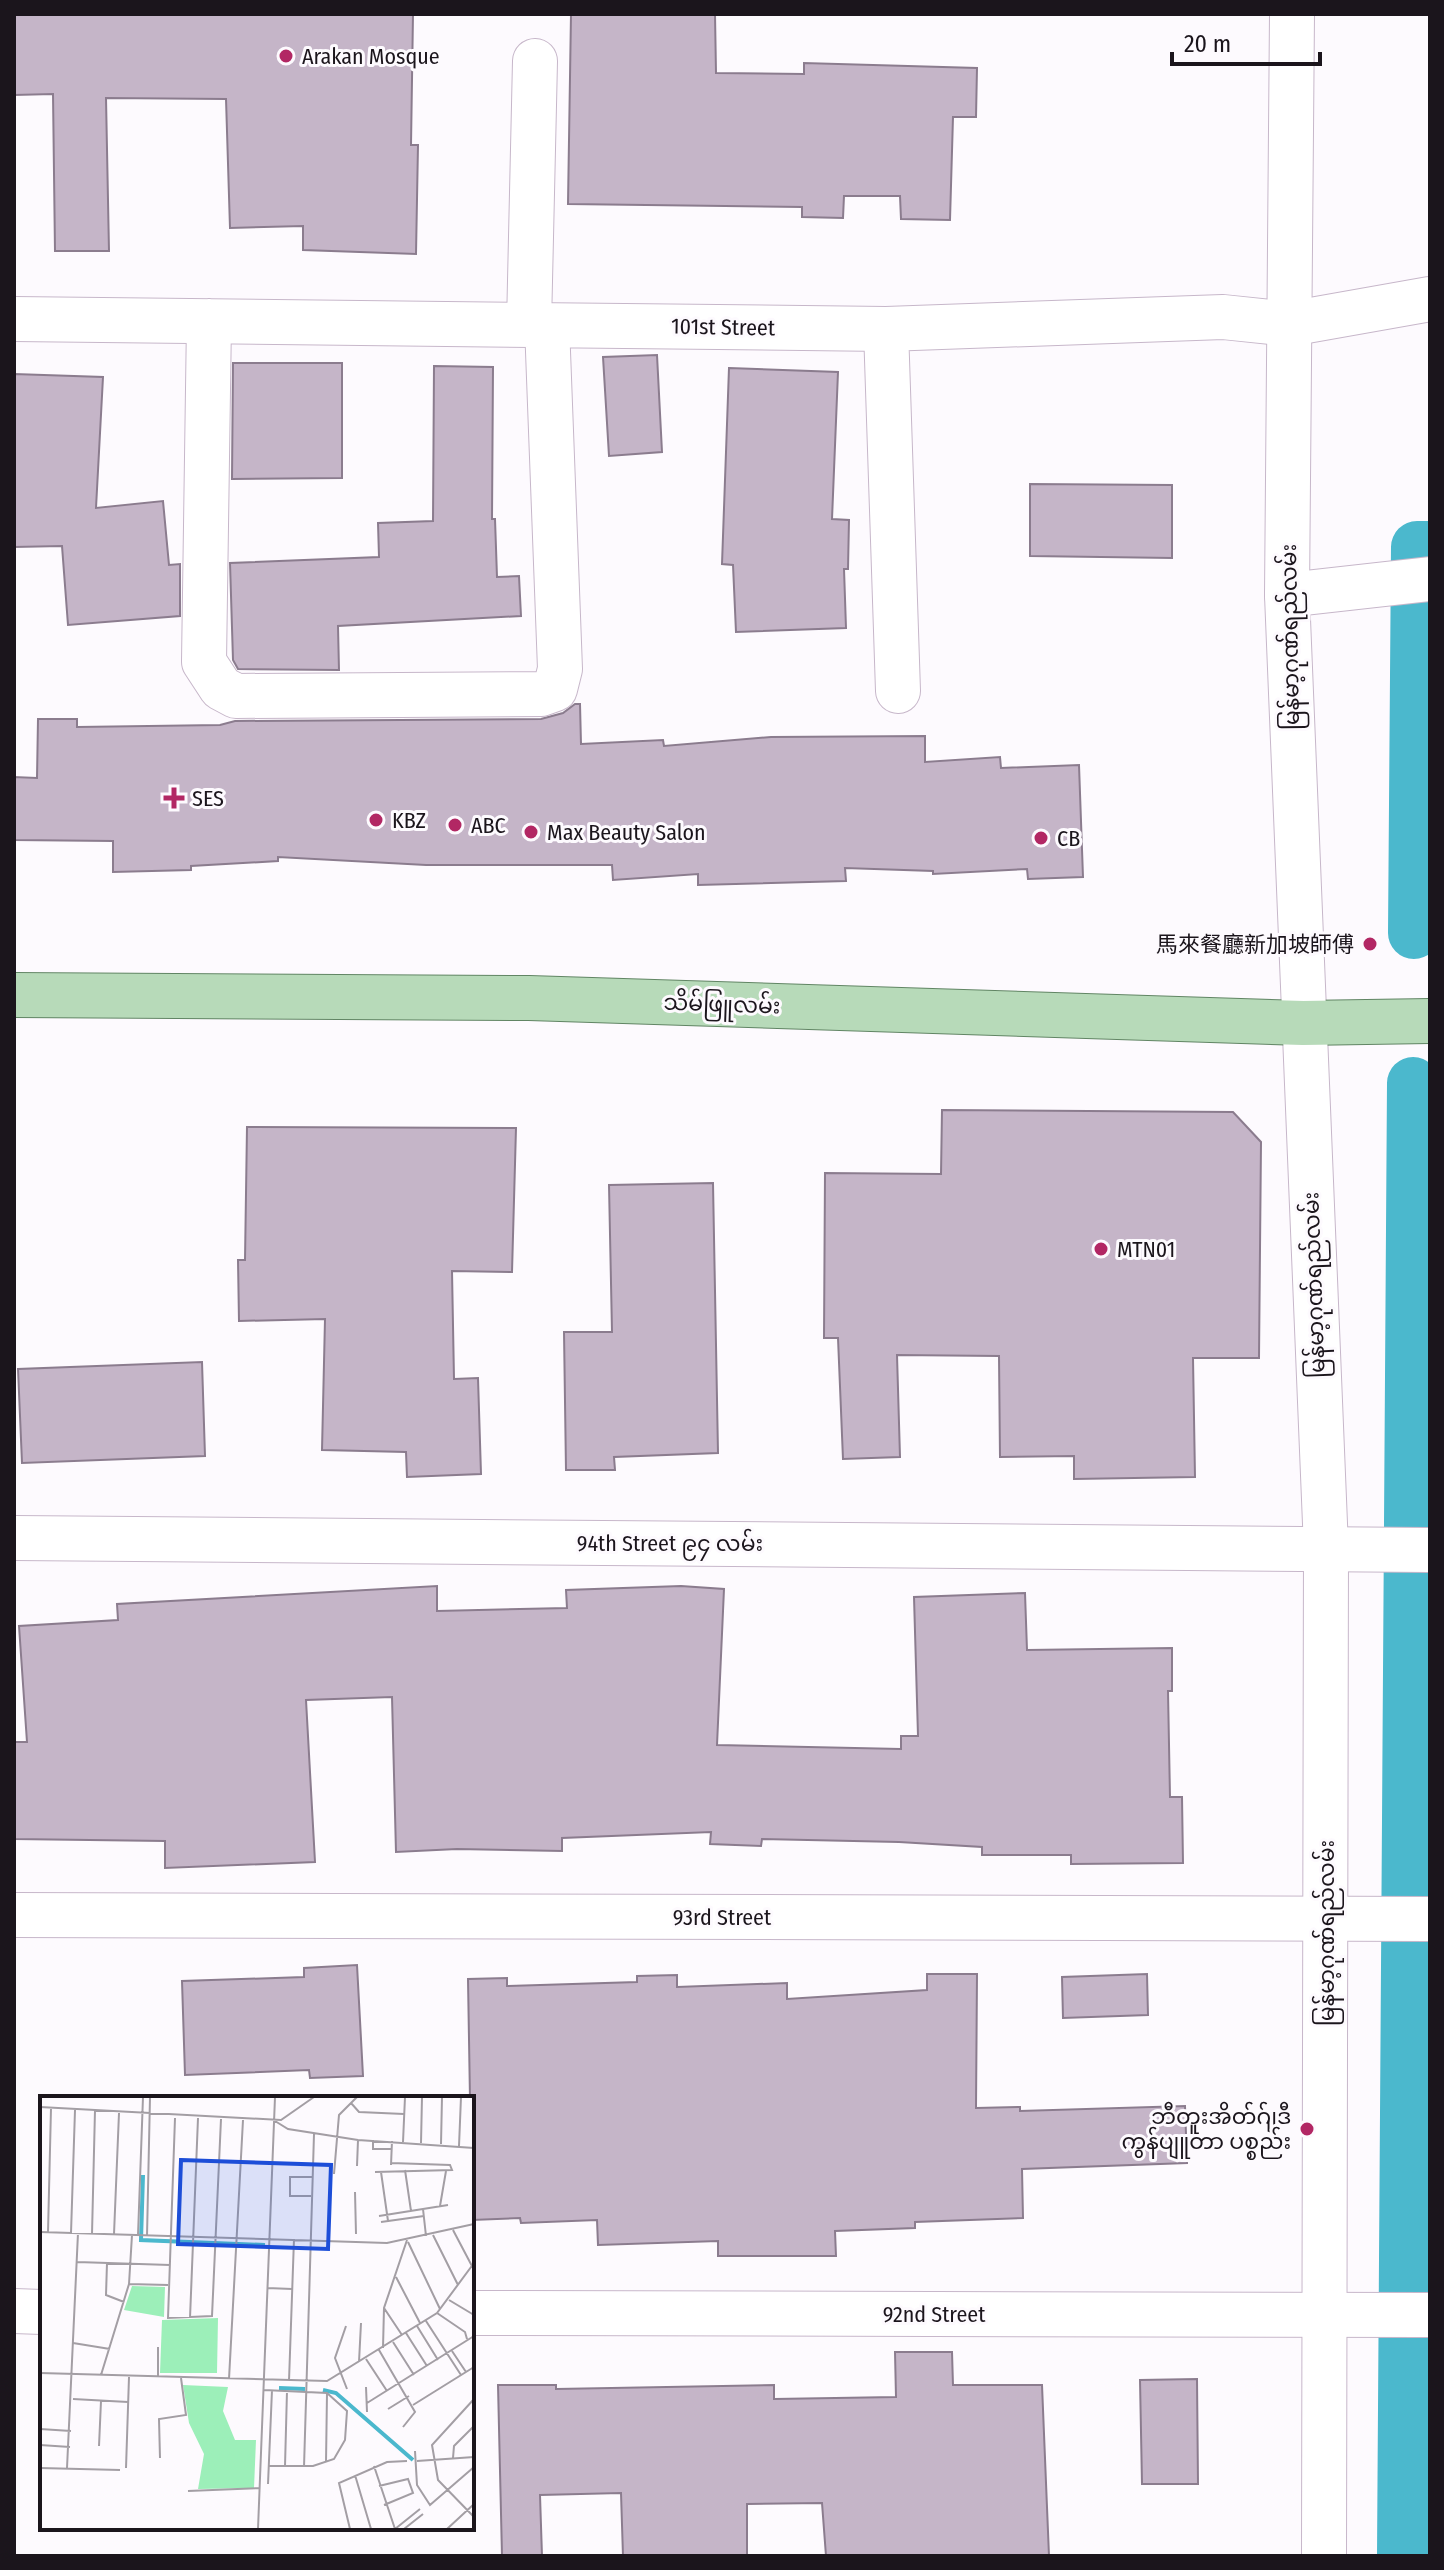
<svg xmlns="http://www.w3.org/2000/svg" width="1444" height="2570" font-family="'Fira Sans Condensed','Noto Sans SC','Noto Sans Myanmar',sans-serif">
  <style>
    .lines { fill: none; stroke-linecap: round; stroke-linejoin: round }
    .canal { stroke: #4bb8cd; stroke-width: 52 }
    .building { fill: #c5b5c8; stroke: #8b7c8e; stroke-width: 2 }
    .minor-casing { stroke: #c7b7ca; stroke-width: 46 }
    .tertiary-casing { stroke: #c7b7ca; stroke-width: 46 }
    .primary-casing { stroke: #618564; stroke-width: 46 }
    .minor { stroke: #fff; stroke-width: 44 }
    .tertiary { stroke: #fff; stroke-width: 44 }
    .primary { stroke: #b7dab9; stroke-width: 44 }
    .poi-dot { fill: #b22764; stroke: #fdfafe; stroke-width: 3 }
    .labels { text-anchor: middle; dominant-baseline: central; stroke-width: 6; stroke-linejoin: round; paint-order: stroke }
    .poi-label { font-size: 22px; fill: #1b151c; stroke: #fdfafe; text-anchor: start }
    .street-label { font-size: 22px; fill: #1b151c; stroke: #fdfafe }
    .inset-river { fill: none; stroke: #4bb8cd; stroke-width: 4 }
    .inset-road { fill: none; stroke: #a39ea4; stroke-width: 2 }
    .view { fill: #1d4ed8; fill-opacity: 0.15; stroke: #1d4ed8; stroke-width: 4 }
    .inset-edge { fill: none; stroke: #1b151c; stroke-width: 4 }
  </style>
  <rect width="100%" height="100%" fill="#fdfafe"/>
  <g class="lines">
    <path class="canal" d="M 1414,933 L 1417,547 L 1430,547
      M 1403,2556 L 1413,1083"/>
  </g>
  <path class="building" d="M 14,14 L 413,14 L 411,145 L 418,145 L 416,254 L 303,250 L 303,226 L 230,228 L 226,99 L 106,98 L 109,251 L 55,251 L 53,94 L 14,95 Z
    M 571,14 L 715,14 L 716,73 L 804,74 L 804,63 L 977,68 L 976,117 L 953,117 L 950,220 L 901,219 L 900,196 L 844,196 L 843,218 L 802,217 L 802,207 L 568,204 Z
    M 657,355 L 662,452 L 609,456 L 603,357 Z
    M 233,363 L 342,363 L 342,478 L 232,479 Z
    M 434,366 L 493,367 L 492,519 L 495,519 L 497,577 L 519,576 L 521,616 L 338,626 L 339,670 L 238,669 L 233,660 L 230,563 L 379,557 L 378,523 L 433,521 Z
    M 729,368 L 838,372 L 832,519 L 849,520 L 848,569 L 844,569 L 846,628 L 736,632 L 733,565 L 722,564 Z
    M 14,374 L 103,377 L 96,508 L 163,501 L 169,565 L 180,564 L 180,616 L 68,625 L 62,546 L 14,547 Z
    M 1030,484 L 1172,485 L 1172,558 L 1030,556 Z
    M 575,704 L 580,704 L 581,744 L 663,740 L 664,746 L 771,737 L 925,736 L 925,762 L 1000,757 L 1001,768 L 1079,765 L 1083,877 L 1028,879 L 1027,869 L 933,874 L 933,871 L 845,868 L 846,881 L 698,885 L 698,874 L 613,880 L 612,865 L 426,865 L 278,857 L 278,861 L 191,866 L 191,870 L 113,872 L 113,841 L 14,840 L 14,777 L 37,778 L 38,719 L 77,719 L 77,727 L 220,725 L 235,721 L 541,719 L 563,713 Z
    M 942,1110 L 1233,1112 L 1261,1142 L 1259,1358 L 1193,1358 L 1195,1477 L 1074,1479 L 1074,1456 L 1000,1457 L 999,1356 L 897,1355 L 900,1457 L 843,1459 L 838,1338 L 824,1338 L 825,1173 L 941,1174 Z
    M 247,1127 L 516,1128 L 512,1272 L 452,1271 L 454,1379 L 478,1378 L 481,1474 L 407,1477 L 406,1452 L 322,1450 L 325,1319 L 239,1321 L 238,1260 L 245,1260 Z
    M 713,1183 L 718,1453 L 614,1457 L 615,1470 L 566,1470 L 564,1332 L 612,1332 L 609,1185 Z
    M 202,1362 L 205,1456 L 22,1463 L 18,1369 Z
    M 437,1586 L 437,1611 L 567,1608 L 566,1590 L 681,1586 L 724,1589 L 717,1745 L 901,1749 L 901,1736 L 918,1736 L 914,1597 L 1025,1593 L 1027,1650 L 1172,1648 L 1172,1691 L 1168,1691 L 1170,1797 L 1182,1797 L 1183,1863 L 1071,1864 L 1071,1855 L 982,1855 L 982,1847 L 899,1842 L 762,1839 L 761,1846 L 710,1844 L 711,1832 L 562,1838 L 562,1851 L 457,1849 L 396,1852 L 392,1697 L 306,1700 L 315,1862 L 165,1868 L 165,1841 L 14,1839 L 14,1742 L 27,1742 L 19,1626 L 118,1620 L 117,1604 Z
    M 357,1965 L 363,2076 L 310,2078 L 309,2070 L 185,2075 L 182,1981 L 304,1977 L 304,1968 Z
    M 927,1974 L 977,1974 L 976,2108 L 1020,2107 L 1020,2111 L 1185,2106 L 1187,2163 L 1022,2169 L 1023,2218 L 915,2222 L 915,2228 L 835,2231 L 836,2256 L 718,2256 L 718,2241 L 598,2245 L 597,2220 L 521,2223 L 520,2218 L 472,2220 L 468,1979 L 507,1978 L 507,1986 L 637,1982 L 637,1976 L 677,1975 L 677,1987 L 787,1983 L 787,1999 L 927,1990 Z
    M 1147,1974 L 1148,2015 L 1063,2018 L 1062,1977 Z
    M 895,2352 L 952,2352 L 953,2385 L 1042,2385 L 1049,2556 L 826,2556 L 822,2503 L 747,2504 L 747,2556 L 623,2556 L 621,2493 L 540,2495 L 542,2556 L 502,2556 L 498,2385 L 556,2385 L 556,2389 L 774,2385 L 774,2399 L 896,2397 Z
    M 1197,2379 L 1198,2484 L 1142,2484 L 1140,2380 Z"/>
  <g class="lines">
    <defs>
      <path id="minor" d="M 14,319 L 886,329 L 1223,317 L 1289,324 L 1430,299
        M 209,321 L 204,662 L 221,688 L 236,696 L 541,694 L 555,689 L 560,669 L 547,325
        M 529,325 L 535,61
        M 886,329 L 898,691
        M 1287,595 L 1430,579
        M 14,1538 L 1430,1550
        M 14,1915 L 1430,1919
        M 14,2311 L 42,2312
        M 472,2313 L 1430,2315"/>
      <path id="tertiary" d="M 1292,14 L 1287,595 L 1326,1548 L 1324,2556"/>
      <path id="primary" d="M 14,995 L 529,998 L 1303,1023 L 1430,1021"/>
    </defs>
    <use href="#minor" class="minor-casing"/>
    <use href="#tertiary" class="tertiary-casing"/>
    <use href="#primary" class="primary-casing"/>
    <use href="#minor" class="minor"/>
    <use href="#tertiary" class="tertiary"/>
    <use href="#primary" class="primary"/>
  </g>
  <g class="poi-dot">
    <circle cx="286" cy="56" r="8"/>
    <path d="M170 786h8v8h8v8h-8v8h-8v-8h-8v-8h8z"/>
    <circle cx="376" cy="820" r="8"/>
    <circle cx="455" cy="825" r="8"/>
    <circle cx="531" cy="832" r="8"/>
    <circle cx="1041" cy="838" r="8"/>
    <circle cx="1370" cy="944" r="8"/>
    <circle cx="1101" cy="1249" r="8"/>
    <circle cx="1307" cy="2129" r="8"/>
  </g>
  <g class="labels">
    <g class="poi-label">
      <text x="302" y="56">Arakan Mosque</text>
      <text x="192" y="798">SES</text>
      <text x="392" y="820">KBZ</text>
      <text x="471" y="825">ABC</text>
      <text x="547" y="832">Max Beauty Salon</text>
      <text x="1057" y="838">CB</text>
      <text x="1354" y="944" text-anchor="end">馬來餐廳新加坡師傅</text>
      <text x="1117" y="1249">MTN01</text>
      <text x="1291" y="2116" text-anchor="end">ဘီတူးအိတ်ဂ်ျဒီ<tspan x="1291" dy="25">ကွန်ပျူတာ ပစ္စည်း</tspan></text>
    </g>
    <g class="street-label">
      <text transform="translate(723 327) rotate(1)">101st Street</text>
      <text transform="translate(1290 637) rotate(-91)">မြန်မာ့ဂုဏ်ရည်လမ်း</text>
      <text transform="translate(722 1004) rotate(2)">သိမ်ဖြူလမ်း</text>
      <text transform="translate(1314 1285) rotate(-92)">မြန်မာ့ဂုဏ်ရည်လမ်း</text>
      <text x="670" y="1543">94th Street ၉၄ လမ်း</text>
      <text x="722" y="1917">93rd Street</text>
      <text transform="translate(1326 1933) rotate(-90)">မြန်မာ့ဂုဏ်ရည်လမ်း</text>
      <text x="934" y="2314">92nd Street</text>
    </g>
  </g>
  <g transform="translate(40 2096)">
    <rect width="434" height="434" fill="#fdfafe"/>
    <path d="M 92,190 L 125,191 L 124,221 L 84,214 ZM 178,222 L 177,277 L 120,277 L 122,224 ZM 143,289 L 188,291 L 183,315 L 195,344 L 216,344 L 214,392 L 158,393 L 164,358 L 149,327 Z" fill="#9cefb9"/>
    <path class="inset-river" d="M 103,79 L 101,144 L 225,149M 239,292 L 265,293M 283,294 L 296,297 L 373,364"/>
    <path class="inset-road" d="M 311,7 L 319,16 L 364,18M 0,11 L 241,24 L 274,1M 135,22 L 128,222 L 172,220 L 181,23M 235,25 L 248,33 L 318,44 L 434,52M 333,44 L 333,53 L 352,53M 363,46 L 365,1M 381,47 L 382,1M 401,48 L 402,1M 419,50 L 421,1M 351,69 L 352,45M 317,70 L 318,44M 365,74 L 371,115M 335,76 L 412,74 L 410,69 L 351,67M 341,76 L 348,125M 294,78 L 299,19 L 317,1M 315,96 L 316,138M 271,100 L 250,100 L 250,81 L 272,81M 400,110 L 406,75M 383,113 L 386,140M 339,120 L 408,109M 341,126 L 384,120M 413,134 L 433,172M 0,136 L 347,147 L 434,128M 8,136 L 11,12M 31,137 L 35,14M 52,138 L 55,14M 74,138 L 79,17M 98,139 L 103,1M 393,139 L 418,189M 107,140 L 110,1M 368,146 L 400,213M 37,166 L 130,169M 67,167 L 66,199 L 84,206M 356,181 L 380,227M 89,188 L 128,189M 227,192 L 252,193M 409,204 L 434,219M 344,212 L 362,239M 397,217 L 425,236 L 427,243M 150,222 L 158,22M 386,225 L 421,279M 306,230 L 295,262 L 307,293M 377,230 L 398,264M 366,237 L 387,270M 353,246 L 374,279M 33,247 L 70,253M 118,251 L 118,280M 343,252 L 344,212 L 367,144M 339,254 L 375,316 L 363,331M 412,255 L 426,276M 326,263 L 347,295M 319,266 L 321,227M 0,277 L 287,285 L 397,217 L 434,167M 61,279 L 89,188 L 92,139M 189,283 L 203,24M 249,285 L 254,143M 326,291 L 327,316M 224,294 L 287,297 L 307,315 L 305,344 L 294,363 L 273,370 L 228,370M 33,303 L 88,306M 434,303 L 392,349 L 398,384 L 434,421M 327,307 L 434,240M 373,309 L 434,271M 348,313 L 369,300M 0,333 L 31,335M 0,349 L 30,351M 59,350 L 61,305M 375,355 L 377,389 L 390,409 L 434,371M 120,362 L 119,323 L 146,319 L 141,282M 413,362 L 414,350 L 434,330M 377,365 L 434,361M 286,366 L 287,297M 245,370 L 247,295M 334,370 L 355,433M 264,371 L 274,38M 0,372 L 80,374M 27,372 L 38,137M 86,372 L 89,281M 315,379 L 331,433M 228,388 L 232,294M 339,390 L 368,383 L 373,397 L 344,409M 148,395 L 219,392M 218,433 L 235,1M 310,433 L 299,387 L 347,366 L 367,365M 355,433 L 380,413M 364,433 L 383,418M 407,433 L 434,408"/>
    <path class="view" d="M 141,64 L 291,69 L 288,153 L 138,148 Z"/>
    <rect width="434" height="434" class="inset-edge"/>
  </g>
  <rect width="1444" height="2570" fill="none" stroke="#1b151c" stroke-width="32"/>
  <path d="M1172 52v12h148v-12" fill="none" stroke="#1b151c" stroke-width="4"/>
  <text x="1184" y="52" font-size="24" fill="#1b151c" stroke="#fdfafe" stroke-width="6" paint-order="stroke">20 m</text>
</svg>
